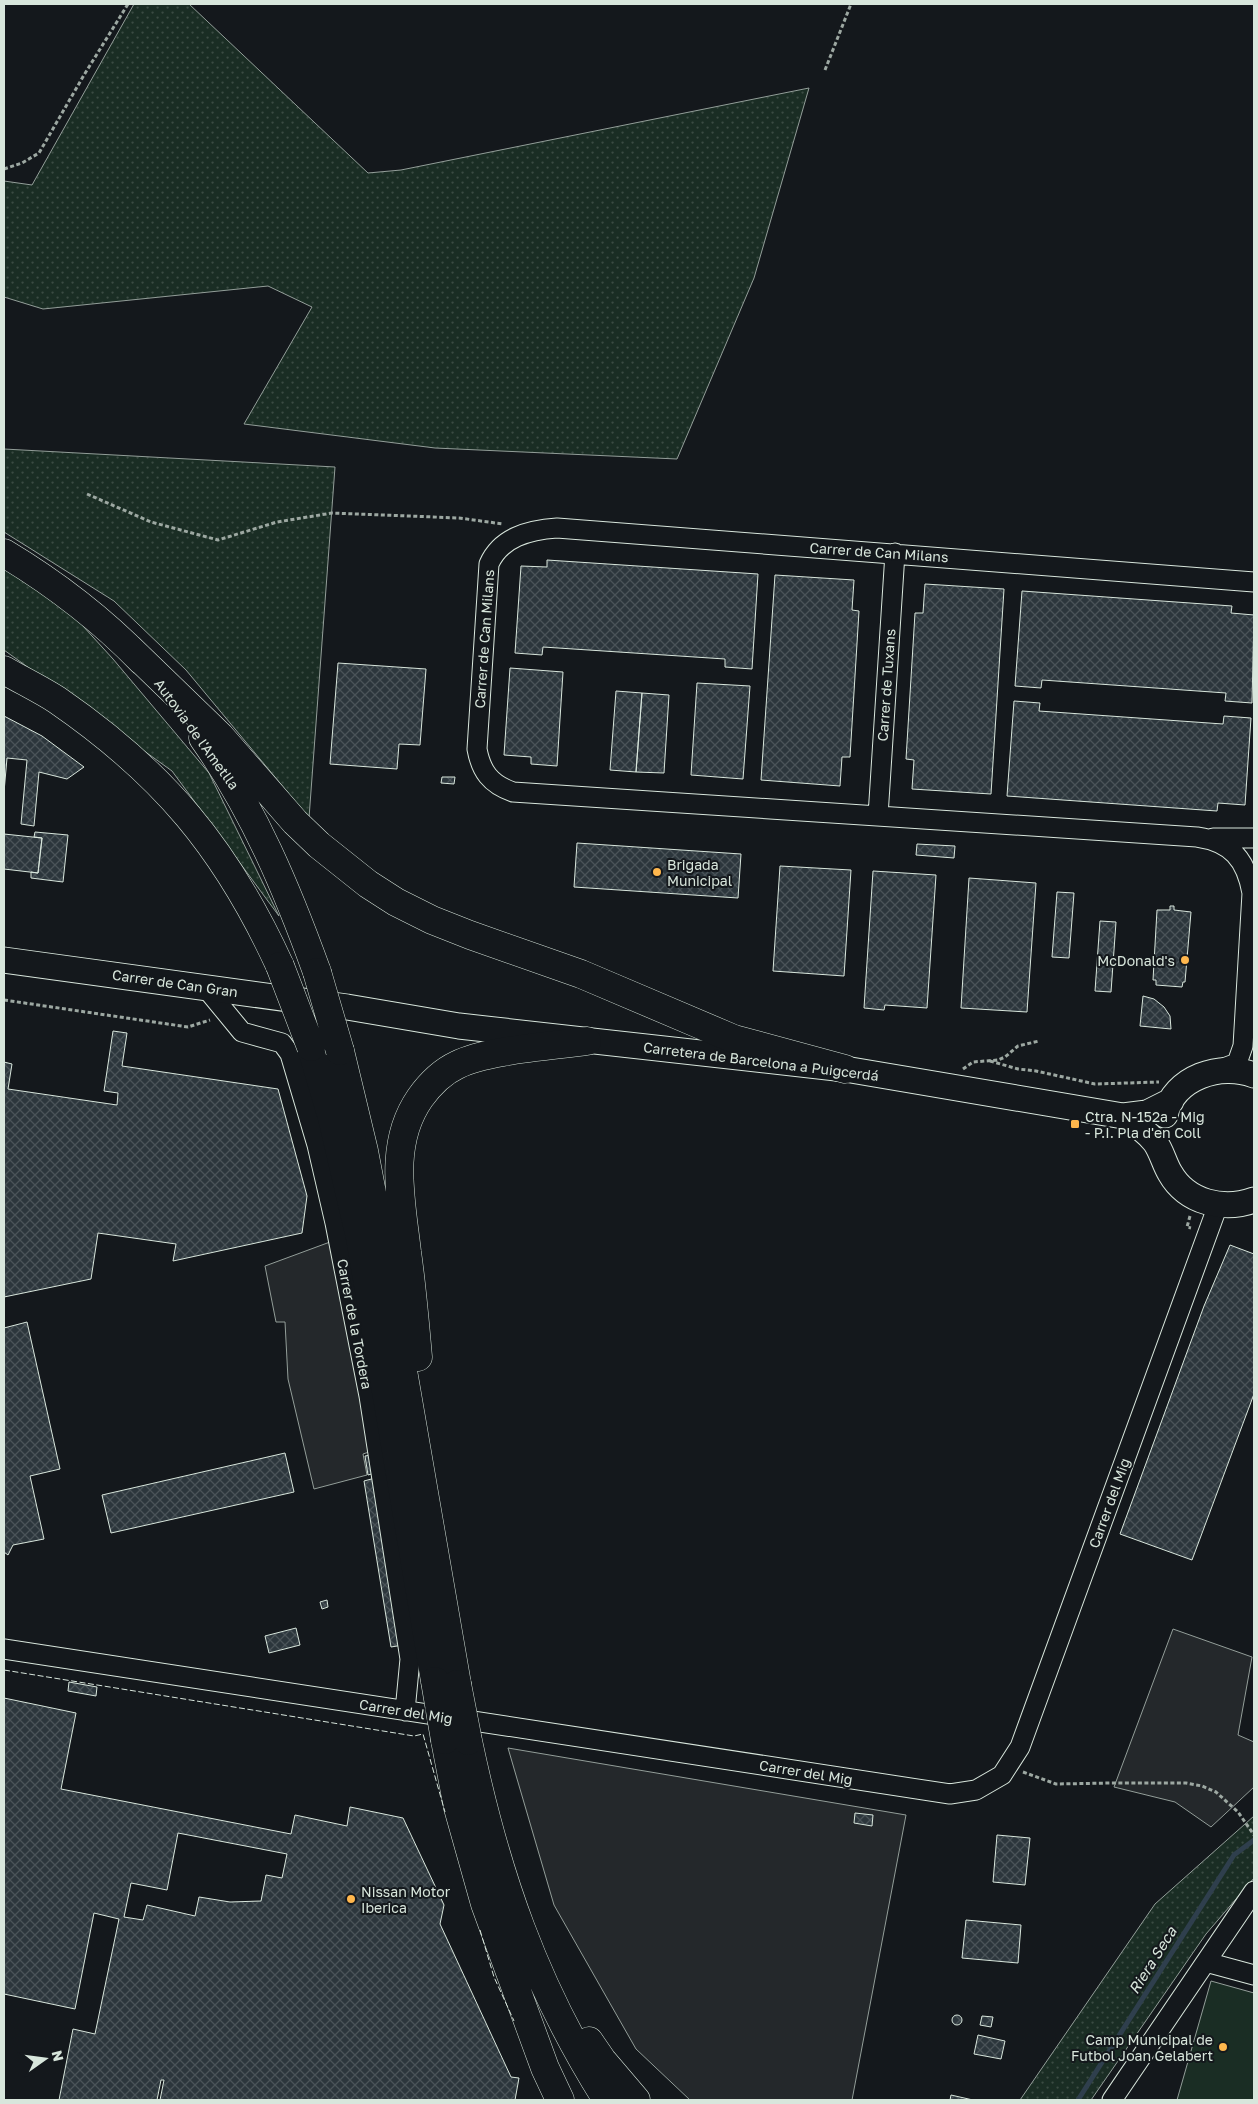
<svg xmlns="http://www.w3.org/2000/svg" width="1258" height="2104" font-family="'Golos Text',sans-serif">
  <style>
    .grass { fill: url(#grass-dots); stroke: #939e99 }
    .pitch { fill: #1a2d24; stroke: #939e99 }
    .parking { fill: #24282b; stroke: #939e99 }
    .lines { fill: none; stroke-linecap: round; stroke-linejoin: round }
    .stream { stroke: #2f3f4d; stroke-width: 5 }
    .building { fill: url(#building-cross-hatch); stroke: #d8e6dc; fill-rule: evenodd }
    .minor-casing { stroke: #d8e6dc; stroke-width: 21 }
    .major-casing { stroke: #d8e6dc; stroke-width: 27 }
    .highway-casing { stroke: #d8e6dc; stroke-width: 29 }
    .path { stroke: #9da8a2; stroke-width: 3; stroke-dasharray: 4 2.5; stroke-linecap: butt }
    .minor { stroke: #14181c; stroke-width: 19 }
    .major { stroke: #14181c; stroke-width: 25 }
    .highway { stroke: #14181c; stroke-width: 28 }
    .highway-bridge-casing { stroke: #d8e6dc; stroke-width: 29; stroke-linecap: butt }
    .highway-bridge { stroke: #14181c; stroke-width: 28 }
    .fence { stroke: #d8e6dc; stroke-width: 1; stroke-dasharray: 6 2.5; stroke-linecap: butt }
    .poi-dot { fill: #ffb74d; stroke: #14181c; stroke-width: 2 }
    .labels { text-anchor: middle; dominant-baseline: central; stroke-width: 4; stroke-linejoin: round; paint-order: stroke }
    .street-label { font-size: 14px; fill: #d8e6dc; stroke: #14181c }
    .poi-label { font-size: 14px; fill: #d8e6dc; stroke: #14181c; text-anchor: start }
    .water-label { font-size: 15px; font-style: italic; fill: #d8e6dc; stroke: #14181c }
  </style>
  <defs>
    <pattern id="grass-dots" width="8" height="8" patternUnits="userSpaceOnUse" patternTransform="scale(1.25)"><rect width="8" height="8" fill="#1a2d24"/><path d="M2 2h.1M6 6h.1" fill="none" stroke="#3b4b43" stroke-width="1.8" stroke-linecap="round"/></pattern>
    <pattern id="building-cross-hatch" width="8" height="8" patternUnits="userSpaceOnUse" patternTransform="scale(1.25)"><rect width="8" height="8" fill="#2c363c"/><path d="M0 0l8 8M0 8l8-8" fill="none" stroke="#4a5358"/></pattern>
  </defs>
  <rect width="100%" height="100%" fill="#14181c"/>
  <path class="grass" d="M 134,4 L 189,4 L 368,173 L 401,170 L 809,88 L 754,278 L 677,459 L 435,448 L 244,424 L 312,307 L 268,286 L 43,309 L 4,297 L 4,181 L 32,185 Z
    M 4,449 L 335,467 L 309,818 L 186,670 L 114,601 L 4,532 Z
    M 4,559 L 31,569 L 113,659 L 209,773 L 279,916 L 172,771 L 4,650 Z
    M 1254,1816 L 1254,1878 L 1206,1934 L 1091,2100 L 1020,2100 L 1155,1904 Z"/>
  <path class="pitch" d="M 1211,1981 L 1254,1993 L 1254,2100 L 1177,2100 Z"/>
  <path class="parking" d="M 330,1242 L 372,1451 L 363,1454 L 367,1475 L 314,1489 L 288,1379 L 285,1322 L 276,1322 L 265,1266 Z
    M 1173,1629 L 1252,1657 L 1238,1735 L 1254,1742 L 1254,1787 L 1211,1827 L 1175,1802 L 1114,1787 Z
    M 508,1748 L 906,1815 L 852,2100 L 690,2100 L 636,2049 L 554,1905 Z"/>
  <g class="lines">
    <path class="stream" d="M 1078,2100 L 1234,1855 L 1254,1840"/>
  </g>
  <path class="building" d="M 547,560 L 758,574 L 752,669 L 725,667 L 725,659 L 543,647 L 542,655 L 515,653 L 521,566 L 547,567 Z
    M 775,575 L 854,580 L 852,610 L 859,611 L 850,757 L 842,757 L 840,786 L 761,780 Z
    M 925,584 L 1004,589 L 991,794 L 912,789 L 914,760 L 906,759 L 915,613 L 923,613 Z
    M 1022,591 L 1232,606 L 1231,613 L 1254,615 L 1252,703 L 1225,701 L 1226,693 L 1042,680 L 1041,688 L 1015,686 Z
    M 338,663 L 426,669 L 420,745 L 399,744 L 397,769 L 330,764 Z
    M 510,668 L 563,672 L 557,766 L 531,764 L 531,757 L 504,755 Z
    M 697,683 L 750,686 L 743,779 L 691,775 Z
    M 616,691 L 642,693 L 636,772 L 610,770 Z
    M 642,693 L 669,695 L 664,773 L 636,772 Z
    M 1014,701 L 1040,703 L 1039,711 L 1223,724 L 1224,716 L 1251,718 L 1245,805 L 1218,803 L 1217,811 L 1007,796 Z
    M 4,716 L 42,736 L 84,767 L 67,779 L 39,772 L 34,826 L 21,824 L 27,760 L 7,758 L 4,792 Z
    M 442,777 L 455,777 L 454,784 L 441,783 Z
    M 35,832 L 68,835 L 63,882 L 31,878 L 31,872 L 38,873 L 42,838 L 34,837 Z
    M 4,834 L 42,838 L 38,873 L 4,869 Z
    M 577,843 L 741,854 L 738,898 L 574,887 Z
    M 917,844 L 955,846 L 954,858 L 916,855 Z
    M 780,866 L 851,870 L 844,976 L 773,971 Z
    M 873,871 L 936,875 L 927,1008 L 885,1005 L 884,1010 L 864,1008 Z
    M 969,878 L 1036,883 L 1027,1012 L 961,1008 Z
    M 1057,892 L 1074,893 L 1069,958 L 1052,957 Z
    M 1170,906 L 1174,906 L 1174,910 L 1191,912 L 1185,982 L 1183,982 L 1182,987 L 1156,985 L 1156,980 L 1153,980 L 1157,910 L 1170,910 Z
    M 1100,921 L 1116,922 L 1111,992 L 1095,991 Z
    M 1143,996 L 1154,999 L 1164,1007 L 1170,1016 L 1171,1029 L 1140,1026 Z
    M 113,1031 L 127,1033 L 122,1066 L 278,1089 L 307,1196 L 302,1233 L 173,1261 L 176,1244 L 98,1233 L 91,1279 L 4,1297 L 4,1062 L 12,1064 L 8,1089 L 117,1105 L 118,1093 L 104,1091 Z
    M 1230,1245 L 1254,1254 L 1254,1394 L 1192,1560 L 1120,1534 L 1204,1306 Z
    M 27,1322 L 60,1469 L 30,1476 L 44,1539 L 13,1545 L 8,1555 L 4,1552 L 4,1328 Z
    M 285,1453 L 294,1492 L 111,1533 L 102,1495 Z
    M 371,1455 L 375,1473 L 368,1475 L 365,1456 Z
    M 375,1478 L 403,1645 L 391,1647 L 364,1481 Z
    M 327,1600 L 328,1607 L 322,1609 L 320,1602 Z
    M 296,1628 L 300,1645 L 269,1653 L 265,1636 Z
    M 69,1682 L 97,1687 L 96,1696 L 68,1691 Z
    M 4,1698 L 76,1713 L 61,1789 L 291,1834 L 295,1815 L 347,1826 L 350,1807 L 403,1818 L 444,1905 L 440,1924 L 511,2077 L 519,2078 L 515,2100 L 160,2100 L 164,2080 L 161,2080 L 157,2100 L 59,2100 L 73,2029 L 95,2034 L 119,1919 L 94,1913 L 75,2009 L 4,1994 ZM 178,1833 L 287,1854 L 282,1878 L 266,1875 L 261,1901 L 230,1902 L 199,1897 L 195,1916 L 147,1905 L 143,1920 L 124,1917 L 131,1883 L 167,1890 Z
    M 855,1813 L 873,1815 L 872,1826 L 854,1823 Z
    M 997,1835 L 1030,1838 L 1025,1885 L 993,1882 Z
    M 966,1920 L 1021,1925 L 1018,1963 L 962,1958 Z
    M952 2020a5 5 0 1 1 10 0a5 5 0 1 1-10 0Z
    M 982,2016 L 993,2017 L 991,2027 L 980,2025 Z
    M 978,2035 L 1005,2041 L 1001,2059 L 974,2054 Z
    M 951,2095 L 973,2100 L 950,2100 Z"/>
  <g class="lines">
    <defs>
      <path id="minor" d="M 878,816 L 895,553
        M 1213,838 L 1254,838
        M 205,987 L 242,1032 L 282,1043 L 290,1054 L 317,1145 L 335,1223 L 369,1396 L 410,1659 L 405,1711
        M 1218,1070 L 1237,1063 L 1243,1046 L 1252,893 C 1246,859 1231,842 1197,837 L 513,792 C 490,784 481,771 477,749 L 489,564 C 501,537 529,530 557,528 L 1254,582
        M 4,1649 L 950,1794 L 976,1790 L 1002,1775 L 1020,1747 L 1218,1205
        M 1206,1962 L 1254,1975
        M 1112,2100 L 1254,1891"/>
      <path id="major" d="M 4,960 L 347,1007 L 459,1026 L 845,1069 L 1123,1116 L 1147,1113 L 1171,1101
        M 1165,1115 C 1174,1077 1221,1062 1254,1075
        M 1123,1116 C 1135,1123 1146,1131 1155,1142 C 1162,1152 1164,1163 1170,1173 C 1187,1203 1224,1211 1254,1200"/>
      <path id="highway" d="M 4,553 C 54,583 101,619 142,661
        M 129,648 L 220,736 L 295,822 L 319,845 L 368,884 L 396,902 L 432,920 L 470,935 L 581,974 L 734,1039 L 845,1069
        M 4,670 C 21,680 40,689 57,700 C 163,773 226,848 280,966
        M 203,738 C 254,810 287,889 317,972
        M 311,1047 L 332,1118 L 360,1238 L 435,1681
        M 340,1051 L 364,1151 L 376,1214 L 457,1684
        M 418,1357 C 415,1322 412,1287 407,1252 C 401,1199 388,1144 420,1098 C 430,1084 442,1072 457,1065 C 486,1050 552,1046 587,1041
        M 445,1740 L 458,1808 L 485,1904 L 545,2068 L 560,2100
        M 468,1741 C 496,1874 534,1985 607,2100
        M 589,2041 L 602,2060 L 636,2100"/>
    </defs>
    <use href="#minor" class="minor-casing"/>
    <use href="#major" class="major-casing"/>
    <use href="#highway" class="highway-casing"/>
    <path class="path" d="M 825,70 L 851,4
      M 4,169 L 22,163 L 39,153 L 84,75 L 128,4
      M 87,494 L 151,522 L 218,540 L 277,522 L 332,513 L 459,518 L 503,524
      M 4,1000 L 188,1027 L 210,1020
      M 990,1061 L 1018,1069 L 1036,1071 L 1095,1084 L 1159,1082
      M 963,1069 L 973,1062 L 998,1060 L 1005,1057 L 1018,1046 L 1039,1041
      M 1190,1216 L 1187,1227 L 1191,1228
      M 1023,1772 L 1056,1784 L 1112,1783 L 1186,1783 L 1202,1786 L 1216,1792 L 1238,1812 L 1254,1835"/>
    <use href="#minor" class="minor"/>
    <use href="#major" class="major"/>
    <use href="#highway" class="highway"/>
    <defs>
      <path id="highway-bridge" d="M 280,966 L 311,1047
        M 317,972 L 340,1051
        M 435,1681 L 445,1740
        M 457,1684 L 468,1741"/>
    </defs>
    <use href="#highway-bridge" class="highway-bridge-casing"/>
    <use href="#highway-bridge" class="highway-bridge"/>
    <path class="fence" d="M 4,1670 L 414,1736 L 423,1734 L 445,1812
      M 480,1930 L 494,1977 L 514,2021"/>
  </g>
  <g class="poi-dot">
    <circle cx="657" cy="872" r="5"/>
    <circle cx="1185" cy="960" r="5"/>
    <rect x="1070" y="1119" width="10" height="10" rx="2.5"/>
    <circle cx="351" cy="1899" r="5"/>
    <circle cx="1223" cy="2047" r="5"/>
  </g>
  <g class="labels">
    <g class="street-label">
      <text transform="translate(879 552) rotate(4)">Carrer de Can Milans</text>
      <text transform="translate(484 639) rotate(-86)">Carrer de Can Milans</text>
      <text transform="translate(886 685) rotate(-86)">Carrer de Tuxans</text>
      <text transform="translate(197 734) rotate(54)">Autovia de l'Ametlla</text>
      <text transform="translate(175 983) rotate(8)">Carrer de Can Gran</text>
      <text transform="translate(761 1061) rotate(7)">Carretera de Barcelona a Puigcerdá</text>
      <text transform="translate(355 1324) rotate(79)">Carrer de la Tordera</text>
      <text transform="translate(1109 1503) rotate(-70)">Carrer del Mig</text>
      <text transform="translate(406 1711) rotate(9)">Carrer del Mig</text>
      <text transform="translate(806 1772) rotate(9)">Carrer del Mig</text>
    </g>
    <g class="poi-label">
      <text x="667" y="864">Brigada<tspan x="667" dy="16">Municipal</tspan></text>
      <text x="1175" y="960" text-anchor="end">McDonald's</text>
      <text x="1085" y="1116">Ctra. N-152a - Mig<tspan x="1085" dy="16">- P.I. Pla d'en Coll</tspan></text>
      <text x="361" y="1891">Nissan Motor<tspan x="361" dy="16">Iberica</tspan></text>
      <text x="1213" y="2039" text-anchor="end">Camp Municipal de<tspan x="1213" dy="16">Futbol Joan Gelabert</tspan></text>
    </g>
    <g class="water-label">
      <text transform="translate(1152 1960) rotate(-58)">Riera Seca</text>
    </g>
  </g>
  <rect width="1258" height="2104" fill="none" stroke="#d8e6dc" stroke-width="10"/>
  <g transform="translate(45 2059) rotate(76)" stroke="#14181c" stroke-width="4" paint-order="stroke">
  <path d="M0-4L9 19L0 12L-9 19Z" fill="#d8e6dc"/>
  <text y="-8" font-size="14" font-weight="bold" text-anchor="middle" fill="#d8e6dc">N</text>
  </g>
</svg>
